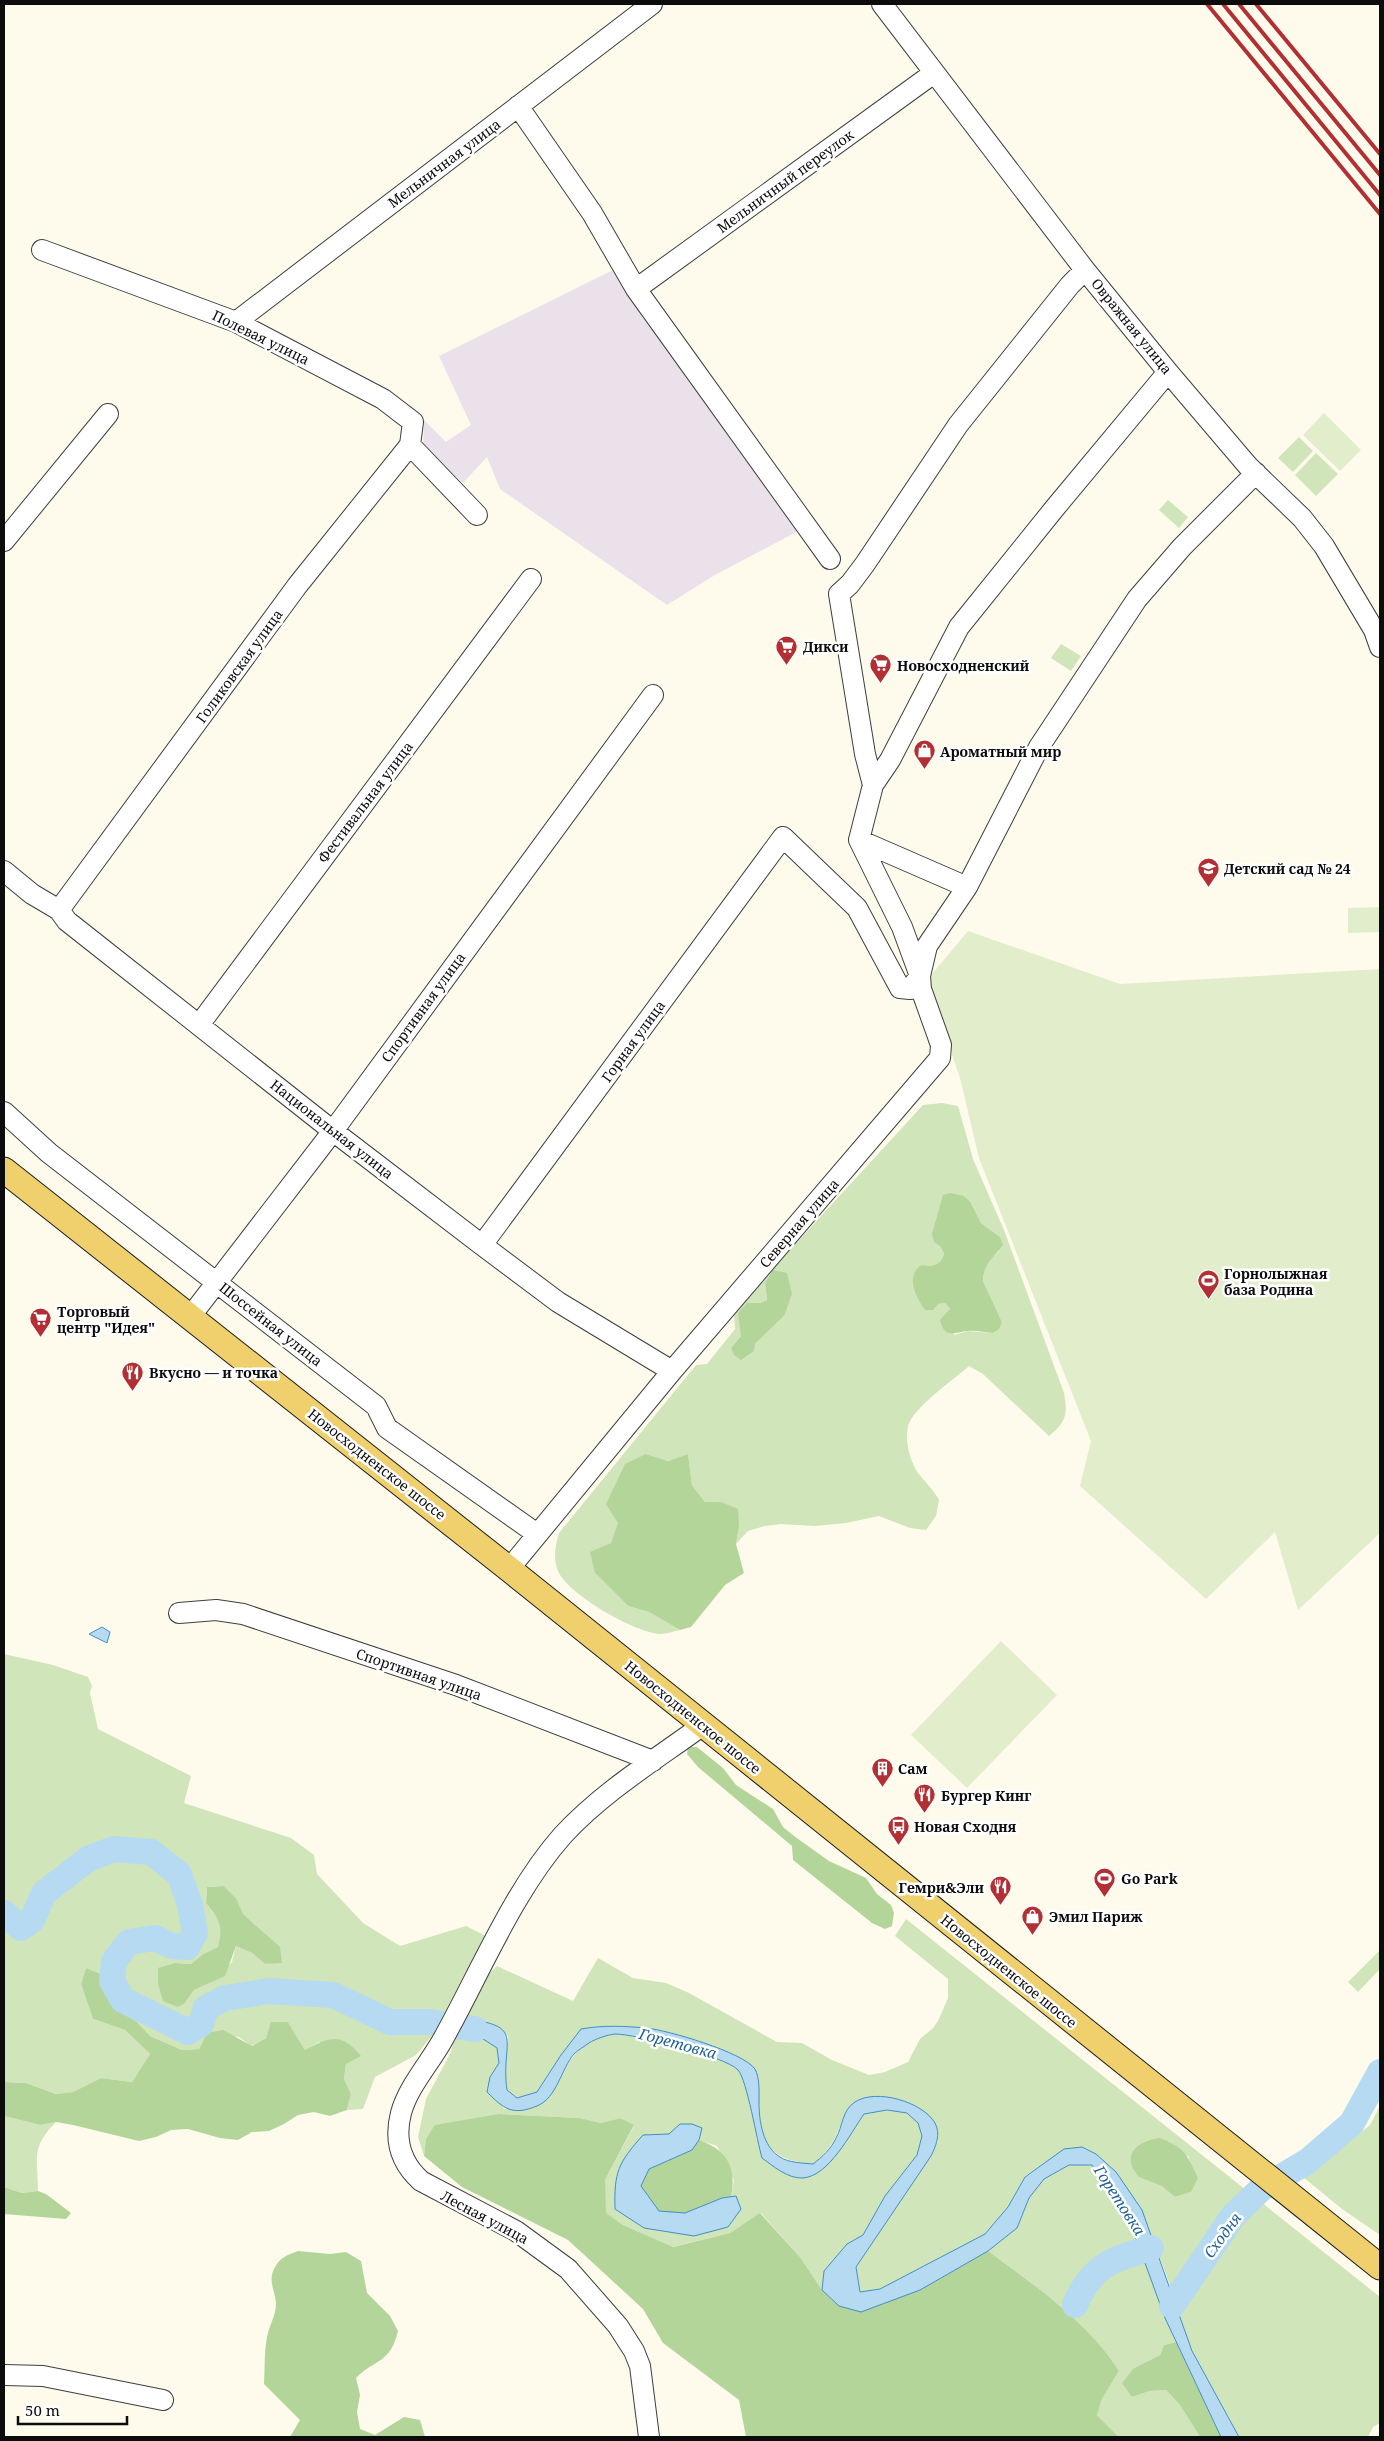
<svg xmlns="http://www.w3.org/2000/svg" width="1384" height="2441" font-family="'Noto Serif',serif">
  <style>
    .industrial { fill: #eae1eb }
    .green { fill: #d0e5b9; fill-rule: evenodd }
    .forest { fill: #b4d59a }
    .pitch { fill: #e1edcb }
    .water { fill: #b6daf1; stroke: #428ec3 }
    .lines { fill: none; stroke-linecap: round; stroke-linejoin: round }
    .river { stroke: #b6daf1; stroke-width: 26 }
    .minor-casing { stroke: #3f3f3f; stroke-width: 22 }
    .major-casing { stroke: #1d1d1d; stroke-width: 27 }
    .minor { stroke: #fff; stroke-width: 20 }
    .major { stroke: #efd06c; stroke-width: 25 }
    .rail { stroke: #b22f33; stroke-width: 4 }
    .labels { text-anchor: middle; dominant-baseline: central; stroke-width: 5; stroke-linejoin: round; paint-order: stroke }
    .street-label { font-size: 14px; fill: #0c0c0c; stroke: #fff }
    .poi-label { font-size: 14px; font-weight: bold; fill: #0c0c0c; stroke: #fff; text-anchor: start }
    .water-label { font-size: 15px; font-style: italic; fill: #1f6095; stroke: #fff }
  </style>
  <rect width="100%" height="100%" fill="#fefbed"/>
  <path class="industrial" d="M 613,270 L 636,300 L 642,317 L 802,529 L 715,575 L 667,605 L 500,489 L 487,457 L 463,483 L 423,448 L 424,420 L 446,442 L 471,425 L 439,356 Z"/>
  <path class="green" d="M 1299,437 L 1313,451 L 1293,472 L 1278,458 Z
    M 1316,453 L 1338,474 L 1316,496 L 1295,475 Z
    M 1168,500 L 1188,517 L 1179,528 L 1159,510 Z
    M 1061,644 L 1081,656 L 1071,671 L 1051,658 Z
    M 942,1103 L 958,1106 L 973,1159 L 1004,1230 L 1064,1393 C 1068,1415 1066,1422 1049,1436 L 983,1374 L 969,1366 C 952,1381 921,1402 910,1421 C 903,1435 909,1460 918,1473 C 925,1482 933,1489 939,1500 L 936,1516 L 926,1530 L 910,1528 L 879,1516 L 846,1523 L 815,1526 L 781,1524 L 765,1526 L 748,1531 L 736,1544 L 739,1527 L 721,1502 L 705,1502 L 692,1485 L 688,1454 L 668,1461 L 646,1454 L 611,1543 L 595,1573 L 628,1606 L 649,1612 L 680,1630 C 674,1631 667,1634 661,1634 C 637,1634 567,1594 558,1571 C 553,1559 555,1546 559,1533 L 696,1365 L 707,1364 L 735,1329 L 734,1315 L 777,1264 L 923,1105 ZM 971,1203 L 981,1223 L 1000,1237 L 999,1251 C 990,1259 983,1269 983,1281 L 1002,1322 L 993,1333 L 968,1331 L 954,1335 L 950,1309 L 945,1303 L 938,1304 L 920,1265 C 933,1266 940,1267 944,1254 L 940,1246 ZM 765,1283 L 784,1316 L 755,1344 L 731,1348 L 741,1336 L 747,1303 L 760,1303 L 767,1300 Z
    M 4,1654 L 53,1665 L 88,1677 L 92,1686 L 90,1693 L 98,1729 L 191,1776 L 184,1803 L 291,1838 L 314,1855 L 317,1874 L 363,1923 L 400,1946 L 466,1926 L 488,1937 L 438,2029 L 416,2055 L 375,2077 L 363,2109 L 347,2110 L 351,2094 L 344,2079 L 346,2064 L 319,2042 L 305,2050 L 288,2022 L 272,2022 L 266,2038 L 251,2046 L 239,2037 L 207,2033 L 199,2049 L 182,2050 L 150,2036 L 138,2023 L 111,2004 L 101,1974 L 86,1968 L 81,1984 L 93,2019 L 125,2030 L 150,2054 L 132,2082 L 101,2078 L 73,2092 L 56,2094 L 26,2083 L 4,2082 ZM 224,1886 L 236,1898 L 242,1914 L 255,1924 L 282,1962 L 265,1964 L 252,1953 L 236,1946 L 232,1962 L 209,1983 L 194,1990 L 185,2003 L 175,1963 L 191,1964 L 203,1954 L 218,1947 C 224,1925 220,1921 206,1903 L 207,1887 Z
    M 906,1919 L 1380,2297 L 1380,2423 L 1373,2427 L 1368,2437 L 1239,2437 L 1192,2351 L 1166,2274 L 1154,2244 L 1096,2154 L 1082,2147 L 1064,2150 L 1025,2176 L 1008,2207 L 985,2234 L 880,2289 L 860,2292 L 856,2267 L 931,2156 L 938,2141 L 911,2103 L 872,2097 L 845,2113 C 838,2134 831,2150 813,2164 C 762,2160 759,2135 759,2089 L 721,2049 L 582,2029 L 561,2055 L 537,2092 L 517,2098 L 507,2090 L 505,2075 L 508,2036 L 463,2019 L 486,1976 L 497,1966 L 573,2001 L 598,1958 L 633,1978 L 666,1983 L 689,1993 L 777,2042 L 802,2043 L 832,2060 L 869,2075 L 885,2072 L 908,2062 L 920,2039 L 933,2028 L 938,2021 L 948,1998 L 948,1979 L 895,1936 ZM 1188,2155 C 1192,2170 1197,2176 1191,2192 L 1175,2197 L 1162,2185 Z
    M 1380,1950 L 1380,1969 L 1358,1992 L 1348,1982 Z
    M 455,2032 L 480,2037 L 497,2048 L 499,2063 L 490,2077 L 504,2109 L 551,2094 C 562,2075 571,2051 592,2041 C 598,2038 608,2035 614,2034 C 634,2033 725,2056 738,2070 C 747,2080 757,2141 762,2158 L 803,2178 L 839,2150 L 864,2114 L 887,2110 L 907,2113 L 918,2123 L 922,2136 L 917,2155 L 885,2196 L 863,2235 L 847,2244 L 824,2271 L 822,2290 L 800,2257 L 761,2213 L 730,2233 L 672,2247 L 623,2225 L 605,2213 L 605,2180 L 634,2126 L 622,2118 L 601,2123 L 580,2118 L 499,2114 L 426,2139 L 424,2156 L 418,2137 L 426,2099 L 451,2052 ZM 702,2128 L 699,2140 L 717,2146 L 734,2180 L 731,2197 L 736,2196 L 694,2236 L 644,2228 L 615,2209 L 643,2135 L 669,2134 Z
    M 1380,2106 L 1380,2235 L 1342,2209 L 1303,2177 L 1370,2125 Z
    M 4,2116 L 40,2125 L 56,2122 C 30,2148 38,2159 38,2191 L 22,2193 L 4,2187 Z
    M 1069,2165 L 1092,2165 C 1109,2189 1126,2214 1137,2241 C 1152,2274 1161,2309 1176,2342 L 1164,2345 L 1160,2355 L 1134,2368 L 1132,2397 L 1150,2391 L 1166,2390 L 1180,2405 L 1200,2437 L 1119,2437 L 1097,2415 L 1102,2399 L 1119,2371 C 1090,2325 1032,2283 988,2251 L 1017,2228 L 1029,2198 L 1044,2179 Z"/>
  <path class="forest" d="M 950,1193 L 964,1196 L 971,1203 L 981,1223 L 1000,1237 L 1003,1245 C 994,1257 983,1265 983,1281 L 1002,1322 L 999,1329 L 993,1333 C 986,1333 976,1330 968,1331 C 954,1332 945,1340 940,1320 L 950,1309 L 945,1303 L 938,1304 L 933,1310 L 925,1310 C 916,1297 905,1277 921,1265 C 932,1266 940,1267 944,1254 L 940,1246 L 934,1242 L 932,1234 L 943,1195 Z
    M 773,1270 L 787,1273 L 792,1294 L 784,1316 L 755,1344 L 754,1351 L 741,1360 L 734,1355 L 731,1348 L 741,1336 L 738,1313 L 747,1303 L 760,1303 L 767,1300 L 765,1283 Z
    M 646,1454 L 668,1461 L 688,1454 L 692,1485 L 705,1502 L 721,1502 L 738,1509 L 739,1527 L 736,1544 L 744,1573 L 725,1585 L 691,1627 L 680,1630 L 649,1612 L 628,1606 L 595,1573 L 590,1552 L 611,1543 L 618,1523 L 606,1504 L 625,1464 Z
    M 688,1747 L 697,1747 L 723,1768 L 736,1785 L 773,1809 L 783,1827 L 794,1836 L 829,1861 L 866,1878 L 877,1894 L 891,1905 L 894,1913 L 892,1926 L 885,1929 L 872,1923 L 793,1860 L 792,1846 L 698,1767 L 687,1754 Z
    M 224,1886 L 236,1898 L 243,1914 L 280,1947 L 282,1963 L 265,1964 L 252,1953 L 236,1946 L 225,1976 L 194,1990 L 185,2003 L 178,2007 L 163,2001 L 158,1984 L 158,1968 L 175,1963 L 191,1964 L 203,1954 L 218,1947 C 223,1926 220,1920 206,1903 L 207,1887 Z
    M 86,1968 L 101,1974 L 111,2004 L 138,2023 L 150,2036 L 182,2050 L 199,2049 L 207,2033 L 223,2030 L 252,2046 L 266,2038 L 271,2022 L 288,2022 L 305,2050 C 330,2037 341,2032 361,2056 L 346,2064 L 344,2079 L 351,2094 L 347,2110 L 330,2116 L 314,2112 L 298,2115 L 284,2124 L 269,2131 L 252,2132 L 238,2140 L 220,2138 L 188,2129 L 171,2130 L 156,2137 L 139,2141 L 73,2125 L 56,2122 L 40,2125 L 4,2116 L 4,2082 L 26,2083 L 56,2094 L 73,2092 L 101,2078 L 132,2082 L 150,2054 L 125,2030 L 93,2019 L 81,1984 Z
    M 499,2114 L 580,2118 L 601,2123 L 621,2118 L 634,2125 L 605,2180 L 606,2213 L 623,2225 L 673,2247 L 730,2233 L 760,2213 L 800,2257 L 822,2290 L 839,2306 L 920,2290 L 988,2251 C 1032,2283 1090,2324 1119,2371 L 1102,2399 L 1097,2415 L 1119,2437 L 746,2437 L 739,2400 L 663,2343 L 643,2309 L 568,2240 L 462,2187 L 424,2156 L 426,2139 L 435,2125 Z
    M 1160,2138 C 1186,2149 1186,2153 1198,2178 L 1191,2192 L 1175,2197 L 1162,2186 L 1139,2177 C 1136,2173 1131,2167 1131,2162 C 1128,2147 1148,2139 1160,2138 Z
    M 699,2140 C 727,2150 737,2167 731,2197 L 722,2198 L 685,2213 L 658,2211 L 641,2186 L 649,2169 L 692,2150 Z
    M 4,2187 L 22,2193 L 38,2191 L 46,2194 L 71,2213 L 66,2219 L 4,2214 Z
    M 298,2251 L 330,2254 L 346,2252 L 361,2261 L 367,2293 L 390,2316 L 398,2331 C 390,2364 376,2358 356,2378 L 360,2395 L 357,2412 L 360,2429 L 375,2435 L 404,2417 L 420,2420 L 425,2437 L 290,2437 L 300,2420 L 264,2384 C 265,2369 264,2353 267,2337 C 269,2326 276,2316 276,2303 C 275,2291 268,2281 274,2269 C 279,2258 287,2255 298,2251 Z
    M 1176,2342 L 1221,2437 L 1200,2437 L 1180,2405 L 1166,2390 L 1150,2391 L 1132,2397 L 1122,2383 L 1134,2368 L 1160,2355 L 1164,2345 Z"/>
  <path class="pitch" d="M 1324,413 L 1361,450 L 1340,471 L 1303,435 Z
    M 1380,907 L 1380,932 L 1348,933 L 1348,908 Z
    M 968,931 L 1120,984 L 1380,969 L 1380,1533 L 1298,1610 L 1275,1532 L 1206,1599 L 1080,1486 L 1091,1441 L 979,1158 L 960,1078 L 927,980 Z
    M 1001,1641 L 1057,1695 L 967,1788 L 911,1735 Z"/>
  <path class="water" d="M 102,1627 L 110,1632 L 107,1643 L 89,1634 Z
    M 463,2019 C 528,2025 500,2041 507,2090 L 517,2098 L 537,2092 L 561,2055 L 581,2029 C 603,2025 624,2026 646,2028 C 667,2030 743,2052 755,2069 C 760,2078 759,2093 759,2103 C 759,2121 763,2147 780,2157 C 789,2163 803,2163 813,2164 C 822,2157 831,2149 836,2138 C 843,2126 842,2110 855,2102 C 876,2088 923,2102 935,2123 C 941,2134 936,2146 931,2156 L 856,2267 L 860,2292 L 880,2289 L 985,2234 L 1008,2207 L 1025,2177 L 1064,2149 L 1082,2147 L 1096,2154 L 1116,2172 L 1142,2210 L 1192,2351 L 1239,2437 L 1221,2437 L 1165,2318 L 1137,2241 L 1116,2199 L 1092,2165 L 1069,2165 L 1044,2179 L 1029,2198 L 1017,2228 L 988,2251 L 920,2290 L 861,2312 L 839,2306 L 822,2290 L 824,2271 L 847,2244 L 863,2235 L 885,2196 L 917,2155 L 922,2136 L 918,2123 L 907,2113 L 887,2110 L 864,2114 C 850,2134 829,2176 803,2178 C 788,2179 773,2166 762,2158 C 757,2141 747,2080 738,2070 C 725,2056 635,2034 615,2034 C 607,2035 595,2039 589,2043 C 585,2046 578,2050 574,2054 C 561,2069 557,2098 537,2106 C 512,2116 504,2109 487,2092 L 490,2077 L 499,2063 L 497,2048 L 480,2037 L 455,2032 Z
    M 680,2124 L 692,2124 L 702,2128 L 699,2140 L 692,2150 L 649,2169 L 641,2186 L 659,2211 L 685,2213 L 722,2198 L 736,2196 L 741,2209 L 728,2227 L 694,2236 L 644,2228 L 615,2209 C 614,2172 618,2163 643,2135 L 669,2134 Z"/>
  <g class="lines">
    <path class="river" d="M 4,1913 L 21,1928 L 32,1920 L 44,1893 L 88,1859 L 114,1849 L 151,1852 L 179,1874 L 190,1905 L 195,1933 L 187,1947 L 172,1946 L 155,1938 L 129,1942 L 114,1961 L 112,1981 L 123,2000 L 188,2032 L 201,2024 L 206,2008 L 225,1998 L 269,1991 L 333,1995 L 390,2022 L 430,2022 L 475,2029
      M 1075,2305 C 1091,2266 1112,2259 1151,2248
      M 1172,2306 L 1233,2216 L 1261,2189 L 1308,2161 L 1352,2123 L 1380,2072"/>
    <defs>
      <path id="minor" d="M 882,4 L 1085,270 L 1168,372 L 1248,466 L 1302,518 L 1324,546 L 1374,630 L 1380,647
        M 518,106 L 592,213 L 636,289
        M 42,250 L 236,322 L 383,399 L 413,422 L 410,445 L 297,586 L 59,910
        M 236,322 L 652,4
        M 410,445 L 477,515
        M 4,541 L 108,414
        M 830,559 L 636,289 L 934,73
        M 873,785 L 890,760 L 959,627 L 1054,509 L 1168,372
        M 859,840 L 873,785 L 865,754 L 839,594 L 850,584 L 865,564 L 958,425 L 1070,285 L 1085,270
        M 859,840 L 967,887 L 1039,747 L 1137,599 L 1182,547 L 1256,473
        M 4,871 L 32,894 L 59,910 L 67,921 L 333,1131 L 482,1245 L 558,1302 L 672,1371
        M 199,1025 L 531,579
        M 4,1112 L 49,1153 L 376,1406 L 387,1428 L 537,1534
        M 482,1245 L 783,837 L 857,908 L 900,988 L 910,989 L 920,976 L 927,946 L 967,887
        M 190,1317 L 333,1131 L 653,695
        M 509,1569 L 672,1371 L 940,1058 L 941,1045 L 921,989 L 920,976 L 902,927 L 859,840
        M 179,1613 L 216,1610 L 243,1614 L 456,1685 L 653,1761
        M 4,2375 L 43,2376 L 163,2400
        M 649,2437 L 640,2366 L 634,2351 L 618,2326 L 568,2269 L 516,2231 L 421,2181 C 401,2163 394,2140 401,2113 C 408,2087 429,2064 442,2041 C 479,1975 513,1891 563,1835 C 604,1791 655,1760 703,1725"/>
      <path id="major" d="M 4,1170 L 509,1569 L 1380,2267"/>
    </defs>
    <use href="#minor" class="minor-casing"/>
    <use href="#major" class="major-casing"/>
    <use href="#minor" class="minor"/>
    <use href="#major" class="major"/>
    <path class="rail" d="M 1207,4 L 1380,214
      M 1223,4 L 1380,195
      M 1239,4 L 1380,175
      M 1256,4 L 1380,154"/>
  </g>
  <defs>
    <symbol id="supermarket-pin" viewBox="-11 -11 22 30"><path d="M0 17L-7.5 6A9.5 9.5 0 1 1 7.5 6Z" fill="#b22f33" stroke="#fff"/><path d="M-6-5.5h2.5l.6 2H6L4.5 2H-2.5L-4.4-4H-6ZM-1.5 3.2a1.3 1.3 0 1 0 .1 0ZM3 3.2a1.3 1.3 0 1 0 .1 0Z" fill="#fff"/></symbol>
    <symbol id="shop-pin" viewBox="-11 -11 22 30"><path d="M0 17L-7.5 6A9.5 9.5 0 1 1 7.5 6Z" fill="#b22f33" stroke="#fff"/><path d="M-5-2.5h2.3a2.7 3.5 0 0 1 5.4 0H5L5.5 6h-11ZM-1.5-2.5h3a1.5 2.3 0 0 0-3 0Z" fill="#fff"/></symbol>
    <symbol id="school-pin" viewBox="-11 -11 22 30"><path d="M0 17L-7.5 6A9.5 9.5 0 1 1 7.5 6Z" fill="#b22f33" stroke="#fff"/><path d="M0-5L7-2L0 1L-7-2ZM-4 1L0 2.5L4 1V4Q0 6-4 4Z" fill="#fff"/></symbol>
    <symbol id="stadium-pin" viewBox="-11 -11 22 30"><path d="M0 17L-7.5 6A9.5 9.5 0 1 1 7.5 6Z" fill="#b22f33" stroke="#fff"/><path d="M0-5a6.5 5 0 1 0 0 10a6.5 5 0 1 0 0-10ZM-3.5-1.8h7v3.6h-7Z" fill="#fff"/></symbol>
    <symbol id="restaurant-pin" viewBox="-11 -11 22 30"><path d="M0 17L-7.5 6A9.5 9.5 0 1 1 7.5 6Z" fill="#b22f33" stroke="#fff"/><path d="M-5-6h1v4h1v-4h1v4h1v-4h1v5L-1.5 .5V6h-2V.5L-5-1ZM5-6V6H3V1.5H1.5Q1.5-4 5-6Z" fill="#fff"/></symbol>
    <symbol id="building-pin" viewBox="-11 -11 22 30"><path d="M0 17L-7.5 6A9.5 9.5 0 1 1 7.5 6Z" fill="#b22f33" stroke="#fff"/><path d="M-4-6H4V6H1V3H-1V6H-4ZM-2.5-4.3h1.7v1.8h-1.7ZM.8-4.3h1.7v1.8H.8ZM-2.5-1h1.7V.8h-1.7ZM.8-1h1.7V.8H.8Z" fill="#fff"/></symbol>
    <symbol id="bus-pin" viewBox="-11 -11 22 30"><path d="M0 17L-7.5 6A9.5 9.5 0 1 1 7.5 6Z" fill="#b22f33" stroke="#fff"/><path d="M-5-6H5V4H4V6H2V4H-2V6H-4V4H-5ZM-3.5-4V0h7V-4ZM-3.5 1.2v1.5H-2V1.2ZM2 1.2v1.5H3.5V1.2Z" fill="#fff"/></symbol>
  </defs>
  <g fill-rule="evenodd">
    <use href="#supermarket-pin" x="774" y="634" width="25" height="34"/>
    <use href="#supermarket-pin" x="868" y="652" width="25" height="34"/>
    <use href="#shop-pin" x="912" y="738" width="25" height="34"/>
    <use href="#school-pin" x="1196" y="856" width="25" height="34"/>
    <use href="#stadium-pin" x="1196" y="1268" width="25" height="34"/>
    <use href="#supermarket-pin" x="28" y="1306" width="25" height="34"/>
    <use href="#restaurant-pin" x="120" y="1360" width="25" height="34"/>
    <use href="#building-pin" x="870" y="1756" width="25" height="34"/>
    <use href="#restaurant-pin" x="912" y="1782" width="25" height="34"/>
    <use href="#bus-pin" x="886" y="1814" width="25" height="34"/>
    <use href="#stadium-pin" x="1092" y="1866" width="25" height="34"/>
    <use href="#restaurant-pin" x="988" y="1874" width="25" height="34"/>
    <use href="#shop-pin" x="1020" y="1904" width="25" height="34"/>
  </g>
  <g class="labels">
    <g class="street-label">
      <text transform="translate(444 163) rotate(-37)">Мельничная улица</text>
      <text transform="translate(785 181) rotate(-36)">Мельничный переулок</text>
      <text transform="translate(1132 326) rotate(51)">Овражная улица</text>
      <text transform="translate(261 337) rotate(26)">Полевая улица</text>
      <text transform="translate(239 666) rotate(-54)">Голиковская улица</text>
      <text transform="translate(365 802) rotate(-53)">Фестивальная улица</text>
      <text transform="translate(423 1007) rotate(-54)">Спортивная улица</text>
      <text transform="translate(633 1041) rotate(-54)">Горная улица</text>
      <text transform="translate(332 1129) rotate(38)">Национальная улица</text>
      <text transform="translate(799 1223) rotate(-49)">Северная улица</text>
      <text transform="translate(271 1324) rotate(38)">Шоссейная улица</text>
      <text transform="translate(377 1464) rotate(38)">Новосходненское шоссе</text>
      <text transform="translate(419 1674) rotate(19)">Спортивная улица</text>
      <text transform="translate(693 1717) rotate(39)">Новосходненское шоссе</text>
      <text transform="translate(1009 1971) rotate(39)">Новосходненское шоссе</text>
      <text transform="translate(485 2217) rotate(28)">Лесная улица</text>
    </g>
    <g class="poi-label">
      <text x="803" y="646">Дикси</text>
      <text x="897" y="665">Новосходненский</text>
      <text x="940" y="751">Ароматный мир</text>
      <text x="1224" y="868">Детский сад № 24</text>
      <text x="1224" y="1273">Горнолыжная<tspan x="1224" dy="16">база Родина</tspan></text>
      <text x="57" y="1311">Торговый<tspan x="57" dy="16">центр "Идея"</tspan></text>
      <text x="149" y="1372">Вкусно — и точка</text>
      <text x="898" y="1768">Сам</text>
      <text x="941" y="1795">Бургер Кинг</text>
      <text x="914" y="1826">Новая Сходня</text>
      <text x="1121" y="1878">Go Park</text>
      <text x="984" y="1887" text-anchor="end">Гемри&amp;Эли</text>
      <text x="1049" y="1916">Эмил Париж</text>
    </g>
    <g class="water-label">
      <text transform="translate(678 2043) rotate(15)">Горетовка</text>
      <text transform="translate(1120 2200) rotate(57)">Горетовка</text>
      <text transform="translate(1222 2235) rotate(-54)">Сходня</text>
    </g>
  </g>
  <rect width="1384" height="2441" fill="none" stroke="#0c0c0c" stroke-width="10"/>
  <path d="M18 2416v8h109v-8" fill="none" stroke="#0c0c0c" stroke-width="2.5"/>
  <text x="25" y="2416" font-size="15" fill="#0c0c0c" stroke="#ffffff" stroke-width="4" paint-order="stroke">50 m</text>
</svg>
